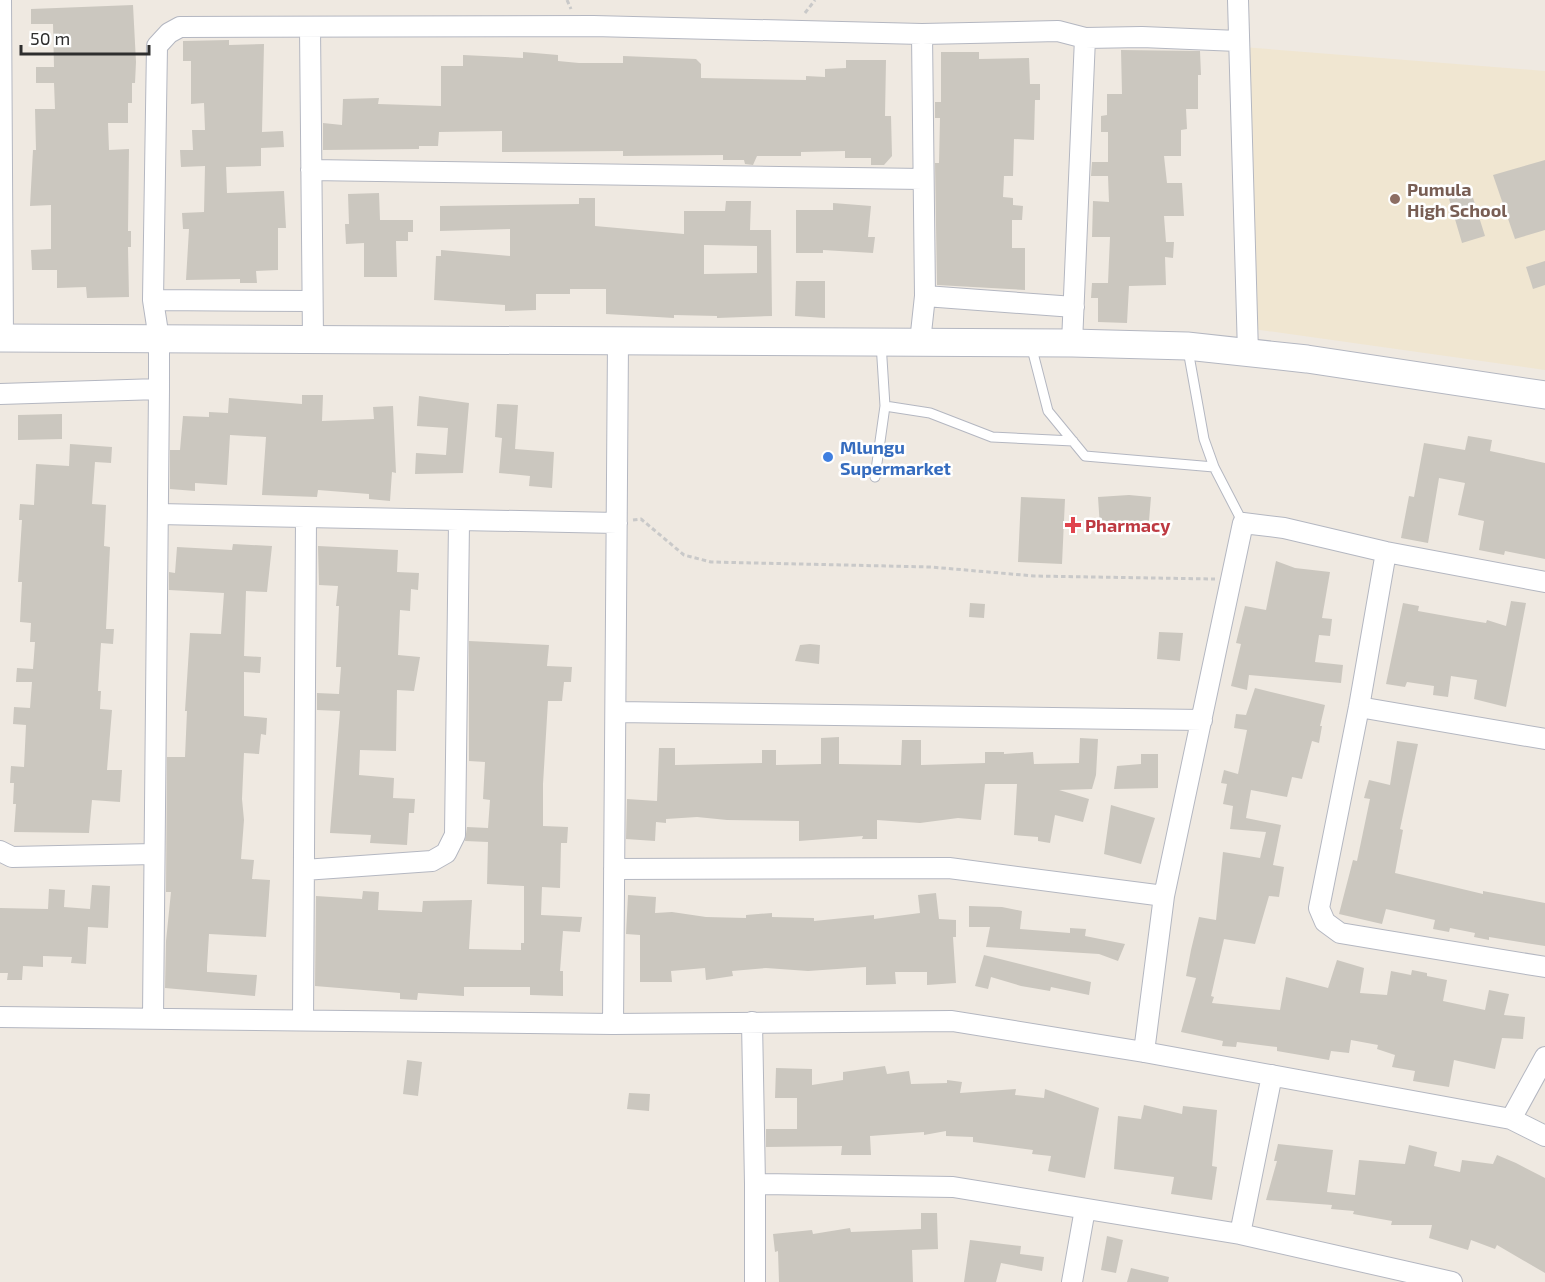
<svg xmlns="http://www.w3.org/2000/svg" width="1545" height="1282" font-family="'Exo 2',sans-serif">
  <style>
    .education { fill: #f0e6d1 }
    .building { fill: #cbc7bf; fill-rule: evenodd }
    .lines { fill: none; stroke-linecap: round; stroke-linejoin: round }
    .lane-casing { stroke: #b4b7c1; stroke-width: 11 }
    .street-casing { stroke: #b4b7c1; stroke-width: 22 }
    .secondary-casing { stroke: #b4b7c1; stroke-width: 29 }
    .path { stroke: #c9c9c9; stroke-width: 3; stroke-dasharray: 4.5 3; stroke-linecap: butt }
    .lane { stroke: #fff; stroke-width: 9 }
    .street { stroke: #fff; stroke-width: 20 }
    .secondary { stroke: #fff; stroke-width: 27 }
    .education-dot { fill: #8d6e63; stroke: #fff; stroke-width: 2 }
    .shop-dot { fill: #3f7fe0; stroke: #fff; stroke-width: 2 }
    .health-dot { fill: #e0444e; stroke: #fff; stroke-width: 2 }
    .labels { text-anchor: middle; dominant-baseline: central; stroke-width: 5; stroke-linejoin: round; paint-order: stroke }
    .education-label { font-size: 18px; font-weight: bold; fill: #785e54; stroke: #fff; text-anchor: start }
    .shop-label { font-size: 18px; font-weight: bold; fill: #366cbe; stroke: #fff; text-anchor: start }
    .health-label { font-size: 18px; font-weight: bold; fill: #be3a42; stroke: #fff; text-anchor: start }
  </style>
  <rect width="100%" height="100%" fill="#efe9e1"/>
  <path class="education" d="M 1243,47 L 1545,71 L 1545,370 L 1246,328 Z"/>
  <path class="building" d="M 133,5 L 136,62 L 135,83 L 132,83 L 132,103 L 128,103 L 128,123 L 108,123 L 109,150 L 129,149 L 128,231 L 131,231 L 131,247 L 128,247 L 129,297 L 87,298 L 86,287 L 57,288 L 57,270 L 32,270 L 31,250 L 51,249 L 51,205 L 30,206 L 33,150 L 36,150 L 35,109 L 55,109 L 54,83 L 36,83 L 36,67 L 54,67 L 53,24 L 31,24 L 31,9 Z
    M 229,40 L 229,45 L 264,44 L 262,132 L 283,131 L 284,147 L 261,148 L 261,166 L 226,167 L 227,193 L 284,191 L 286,228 L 278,228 L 278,270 L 256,271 L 257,283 L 240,283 L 240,279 L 186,280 L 189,229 L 183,229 L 182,213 L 204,212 L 205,166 L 181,167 L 180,150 L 193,150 L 192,130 L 205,130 L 204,103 L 191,104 L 191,61 L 183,61 L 183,41 Z
    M 1121,50 L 1200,51 L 1201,75 L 1198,75 L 1198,109 L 1186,109 L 1187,129 L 1181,130 L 1181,156 L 1164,156 L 1167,183 L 1182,183 L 1184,216 L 1164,216 L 1166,242 L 1174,242 L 1173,258 L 1165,257 L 1166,285 L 1129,286 L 1127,323 L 1098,322 L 1098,298 L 1091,298 L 1092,283 L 1108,283 L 1110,237 L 1092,237 L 1093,201 L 1109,202 L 1108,176 L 1091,176 L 1092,162 L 1108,162 L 1108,132 L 1101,132 L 1101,116 L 1107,115 L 1107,94 L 1122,94 Z
    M 523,52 L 558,55 L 558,61 L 579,63 L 623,63 L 623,56 L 696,59 L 701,64 L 701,78 L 806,80 L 806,76 L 825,77 L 825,69 L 846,68 L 846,60 L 886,60 L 885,116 L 891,116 L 892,156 L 884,165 L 871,165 L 871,158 L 845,158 L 845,151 L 801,152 L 801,156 L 757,156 L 753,165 L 745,164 L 744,160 L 723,160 L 723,155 L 623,156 L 623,151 L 502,152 L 502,131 L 439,132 L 438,146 L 419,146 L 419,149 L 323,150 L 323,123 L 342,125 L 343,99 L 379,98 L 378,104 L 441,106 L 441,66 L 463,66 L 463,55 L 523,58 Z
    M 941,52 L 979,52 L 979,59 L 1029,58 L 1030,84 L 1040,84 L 1040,100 L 1035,100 L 1034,140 L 1014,139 L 1013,176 L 1004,176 L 1003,197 L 1013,198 L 1013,205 L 1023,206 L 1022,220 L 1012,220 L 1012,248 L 1025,248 L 1025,290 L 937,285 L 935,163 L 939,163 L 940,118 L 935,118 L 935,102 L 941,102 Z
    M 1545,160 L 1545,230 L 1515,239 L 1493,175 Z
    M 1469,185 L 1485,236 L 1462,243 L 1447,192 Z
    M 379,193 L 380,220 L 413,220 L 413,232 L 408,232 L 408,241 L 396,241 L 397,277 L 364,277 L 364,243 L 346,244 L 345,224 L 349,224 L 348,194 Z
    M 579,198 L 595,198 L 595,226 L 684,234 L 684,211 L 725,211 L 726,201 L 751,201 L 750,230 L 771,230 L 772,316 L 717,318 L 717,316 L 674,315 L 674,318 L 606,314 L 606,289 L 570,289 L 570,294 L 536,294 L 536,310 L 505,311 L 505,305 L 434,300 L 436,256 L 441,256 L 441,250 L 510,256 L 510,229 L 440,231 L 440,206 L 579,204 ZM 704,245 L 757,246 L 757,273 L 704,274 Z
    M 833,203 L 871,206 L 868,237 L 875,237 L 873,253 L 823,250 L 823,253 L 796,253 L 796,210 L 833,210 Z
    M 1545,261 L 1545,285 L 1533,289 L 1526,267 Z
    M 796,281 L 825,281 L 825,318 L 795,316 Z
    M 302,395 L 323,395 L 322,421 L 374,419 L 373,407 L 393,406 L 396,473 L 392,472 L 390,501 L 369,499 L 369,494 L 318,490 L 317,497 L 262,495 L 266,437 L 230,435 L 227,485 L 195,483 L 195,491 L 170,489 L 170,450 L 180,450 L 183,416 L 209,417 L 209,412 L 228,413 L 229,398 L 302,404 Z
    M 419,396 L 469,403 L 463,473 L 415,474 L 416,453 L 446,455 L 448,428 L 417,426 Z
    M 497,404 L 518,405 L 515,449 L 554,452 L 552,488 L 529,486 L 530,476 L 499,473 L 502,438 L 495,437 Z
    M 62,414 L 62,439 L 18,440 L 18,415 Z
    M 1468,436 L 1492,440 L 1490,451 L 1545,463 L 1545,559 L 1505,551 L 1504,555 L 1479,550 L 1484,521 L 1458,515 L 1465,483 L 1439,478 L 1428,543 L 1401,538 L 1409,496 L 1414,497 L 1424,443 L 1465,450 Z
    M 70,444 L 112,447 L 111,463 L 95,462 L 92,504 L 106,505 L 104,546 L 110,547 L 106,629 L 114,629 L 113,644 L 101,643 L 98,691 L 101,691 L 100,709 L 112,710 L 107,770 L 122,770 L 120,802 L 92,800 L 89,833 L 14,832 L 16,804 L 13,804 L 14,783 L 10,783 L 11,766 L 24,767 L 26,725 L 13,724 L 14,707 L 30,708 L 32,682 L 16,682 L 17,668 L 33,669 L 35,642 L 30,642 L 31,623 L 20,622 L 22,582 L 18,582 L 22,520 L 19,520 L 20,504 L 34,505 L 36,464 L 69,466 Z
    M 1129,495 L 1151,497 L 1148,533 L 1125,531 L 1125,525 L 1100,527 L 1098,497 Z
    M 1021,497 L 1065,499 L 1062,564 L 1018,562 Z
    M 233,544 L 272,546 L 267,592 L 246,591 L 244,656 L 261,657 L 260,673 L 244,672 L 244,716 L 267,718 L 266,735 L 261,734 L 259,754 L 244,753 L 242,799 L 244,820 L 241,859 L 254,860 L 252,879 L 270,880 L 268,909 L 266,937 L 209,934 L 207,967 L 207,972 L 257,975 L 255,996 L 165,988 L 166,941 L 171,892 L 166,892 L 167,757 L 185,757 L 187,711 L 185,711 L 190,633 L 221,634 L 224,593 L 169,590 L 169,572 L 175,573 L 177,547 L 232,550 Z
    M 318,546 L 398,550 L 397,572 L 419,573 L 418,590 L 411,589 L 410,611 L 400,610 L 398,655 L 420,657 L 414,691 L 397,690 L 396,751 L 360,750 L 359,775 L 394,778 L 393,798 L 415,799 L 414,813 L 409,813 L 407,845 L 370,843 L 371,835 L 330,833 L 340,711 L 317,710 L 317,693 L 339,694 L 341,667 L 336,667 L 339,606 L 336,606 L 338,586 L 319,585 Z
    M 1276,561 L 1295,568 L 1330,572 L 1322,618 L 1332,619 L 1330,636 L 1319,635 L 1315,662 L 1343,665 L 1341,683 L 1249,675 L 1247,690 L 1231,686 L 1241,644 L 1236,643 L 1245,606 L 1266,610 Z
    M 1511,601 L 1526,603 L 1506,707 L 1474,699 L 1477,680 L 1451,676 L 1448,697 L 1433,695 L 1434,686 L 1407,682 L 1405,687 L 1386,684 L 1403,603 L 1419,606 L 1418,611 L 1468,620 L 1486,623 L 1487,620 L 1506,626 Z
    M 970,603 L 985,604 L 984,618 L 969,617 Z
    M 1159,632 L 1183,633 L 1180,661 L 1157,659 Z
    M 469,641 L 549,645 L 547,666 L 572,667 L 571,682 L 564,682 L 562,701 L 548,701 L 543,784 L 543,826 L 568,827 L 567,843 L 561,843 L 560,888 L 542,887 L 541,915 L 582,917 L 580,932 L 563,931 L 560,971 L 563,971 L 563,996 L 530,995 L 530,987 L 464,987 L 464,996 L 418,993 L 417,1000 L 400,999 L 400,993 L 315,986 L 316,896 L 362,899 L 363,891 L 379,892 L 378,910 L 422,912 L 423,901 L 472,900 L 469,949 L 521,950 L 521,943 L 524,943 L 524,886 L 487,884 L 488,842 L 465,841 L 467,827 L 488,828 L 490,800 L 483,799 L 485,762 L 469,761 Z
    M 810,644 L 820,645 L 819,664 L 795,661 L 800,645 Z
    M 1255,688 L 1325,705 L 1320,726 L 1322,726 L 1319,743 L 1312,741 L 1302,779 L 1292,777 L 1287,797 L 1251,790 L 1246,818 L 1281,825 L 1273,865 L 1284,867 L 1279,897 L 1269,896 L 1255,944 L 1224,939 L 1211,996 L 1214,997 L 1212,1003 L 1280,1010 L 1286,977 L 1328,988 L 1337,960 L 1364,968 L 1360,993 L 1387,995 L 1391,971 L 1411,975 L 1412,970 L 1427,973 L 1427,976 L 1447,980 L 1443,1001 L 1485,1010 L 1489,990 L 1509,994 L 1504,1015 L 1525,1017 L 1523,1039 L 1502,1038 L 1495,1069 L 1454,1060 L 1449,1087 L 1413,1081 L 1415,1071 L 1392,1067 L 1395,1055 L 1377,1049 L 1378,1045 L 1351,1040 L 1349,1053 L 1331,1051 L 1329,1060 L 1277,1051 L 1277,1047 L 1237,1042 L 1236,1047 L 1222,1046 L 1223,1041 L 1181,1032 L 1196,978 L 1186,976 L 1191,950 L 1199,917 L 1216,920 L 1223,852 L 1260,858 L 1266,832 L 1230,829 L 1233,806 L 1223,804 L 1227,784 L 1221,783 L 1224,770 L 1238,774 L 1247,730 L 1234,728 L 1236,714 L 1246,715 Z
    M 839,737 L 839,764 L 901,765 L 902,740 L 921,740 L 921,765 L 985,763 L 985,752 L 1004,752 L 1004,754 L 1033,752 L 1034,764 L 1079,763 L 1080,738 L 1098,739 L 1096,775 L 1092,789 L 1059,790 L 1089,799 L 1083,822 L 1055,815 L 1050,843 L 1038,841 L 1038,837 L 1014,835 L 1017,784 L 985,784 L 981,820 L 958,818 L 920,823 L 877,820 L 877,839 L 862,839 L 863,836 L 799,841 L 799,821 L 727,820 L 697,817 L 666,819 L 666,823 L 656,822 L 655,841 L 626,839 L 627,799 L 657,801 L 659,748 L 675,748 L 675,765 L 762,763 L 762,750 L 776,750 L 776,765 L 821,764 L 821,738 Z
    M 1397,741 L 1418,744 L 1400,829 L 1403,830 L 1395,873 L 1483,894 L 1483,891 L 1545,903 L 1545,946 L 1489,937 L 1489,940 L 1474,937 L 1475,933 L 1450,928 L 1449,932 L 1433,929 L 1435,920 L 1386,909 L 1382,924 L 1339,914 L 1353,860 L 1357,861 L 1370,799 L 1364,798 L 1369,780 L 1390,785 Z
    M 1141,754 L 1158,754 L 1158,788 L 1114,789 L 1117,766 L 1141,764 Z
    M 1111,805 L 1155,818 L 1141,864 L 1104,854 Z
    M 92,885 L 110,886 L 108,928 L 88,927 L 86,964 L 71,963 L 72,957 L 43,956 L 43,967 L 23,966 L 22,980 L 7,980 L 8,973 L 0,973 L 0,908 L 48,909 L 49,889 L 65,890 L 64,907 L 90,909 Z
    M 936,893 L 939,919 L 956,920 L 956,937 L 953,937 L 956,983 L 927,985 L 927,972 L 895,972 L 896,984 L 866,985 L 866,967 L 808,971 L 766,968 L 732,971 L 733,976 L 706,980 L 705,968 L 671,971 L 672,982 L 640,982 L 640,935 L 626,934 L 628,895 L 656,897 L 655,913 L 672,912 L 706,917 L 746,918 L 746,915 L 772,913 L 772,917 L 814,918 L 814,921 L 874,915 L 874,919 L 920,913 L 918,895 Z
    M 969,906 L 1002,907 L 1022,911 L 1020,929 L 1070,933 L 1070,928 L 1086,929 L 1085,936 L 1125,944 L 1118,961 L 1099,954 L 986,947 L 990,927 L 969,927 Z
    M 984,955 L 1091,982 L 1089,995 L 1051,987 L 1050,991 L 1021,986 L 991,977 L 988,989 L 975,986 Z
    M 407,1060 L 422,1062 L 418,1096 L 403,1094 Z
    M 885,1066 L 887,1074 L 909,1071 L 911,1084 L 947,1083 L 947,1080 L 962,1082 L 960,1093 L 1016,1089 L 1015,1095 L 1044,1098 L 1045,1089 L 1099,1108 L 1085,1178 L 1048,1171 L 1051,1156 L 1032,1154 L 1033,1150 L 973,1142 L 973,1137 L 946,1136 L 946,1131 L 924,1135 L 924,1132 L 870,1136 L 871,1155 L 841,1155 L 842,1146 L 766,1147 L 766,1129 L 797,1129 L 797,1098 L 775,1098 L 776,1068 L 812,1069 L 812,1085 L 843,1080 L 843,1072 Z
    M 629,1093 L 650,1094 L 649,1111 L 627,1109 Z
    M 1144,1105 L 1182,1114 L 1183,1106 L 1217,1110 L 1212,1166 L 1217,1167 L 1212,1200 L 1171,1194 L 1174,1177 L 1114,1169 L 1118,1116 L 1141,1119 Z
    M 1278,1144 L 1333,1150 L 1327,1192 L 1355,1195 L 1359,1160 L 1405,1164 L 1409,1145 L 1437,1152 L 1434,1166 L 1460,1172 L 1462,1160 L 1493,1164 L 1497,1155 L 1516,1163 L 1545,1178 L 1545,1273 L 1497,1245 L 1495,1249 L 1471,1240 L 1468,1250 L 1429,1238 L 1432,1225 L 1391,1225 L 1392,1221 L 1353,1214 L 1354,1211 L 1331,1209 L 1332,1205 L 1266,1200 L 1277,1161 L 1274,1161 Z
    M 921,1213 L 937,1213 L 938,1249 L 912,1250 L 913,1282 L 779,1282 L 778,1251 L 775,1252 L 773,1234 L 812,1230 L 813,1234 L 850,1228 L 851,1232 L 921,1229 Z
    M 1107,1236 L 1123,1240 L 1116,1273 L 1101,1270 Z
    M 970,1240 L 1021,1246 L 1020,1254 L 1044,1257 L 1042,1271 L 1001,1263 L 996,1282 L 964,1282 Z
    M 1131,1268 L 1169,1277 L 1168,1282 L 1127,1282 Z"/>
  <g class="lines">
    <defs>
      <path id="lane" d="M 881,343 L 885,406 L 930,413 L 992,437 L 1073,441
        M 1031,345 L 1048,411 L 1085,456 L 1214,467
        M 1188,350 L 1204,439 L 1214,467 L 1243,523
        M 875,477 L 885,406"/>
      <path id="street" d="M 1,0 L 3,338
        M 1238,0 L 1248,353
        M 310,28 L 313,339
        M 311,170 L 923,179
        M 925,296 L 1074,307
        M 312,301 L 153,300 L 157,46 L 169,33 L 180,27 L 593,26 L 922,34 L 1058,31 L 1085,38 L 1142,37 L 1238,41
        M 920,342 L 925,296 L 922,34
        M 1072,343 L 1085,38
        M 0,394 L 159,389
        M 158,514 L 617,523
        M 1386,552 L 1359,707 L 1319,908 L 1325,922 L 1340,933 L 1545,967
        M 1359,707 L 1545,739
        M 616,712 L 1202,720
        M 0,851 L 12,857 L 154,854
        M 614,869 L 949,868 L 1164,896
        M 304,870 L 432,861 L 446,853 L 455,835 L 459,522
        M 0,1017 L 613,1024 L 952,1021 L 1144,1052 L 1511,1119 L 1545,1136
        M 153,1017 L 159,389 L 159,339 L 153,300
        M 303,1020 L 306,518
        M 752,1022 L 755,1184 L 953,1187 L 1240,1234 L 1452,1282
        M 613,1024 L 618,341
        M 1144,1052 L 1164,896 L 1243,523 L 1284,528 L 1386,552 L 1545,582
        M 1511,1119 L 1545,1057
        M 1240,1234 L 1272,1075
        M 755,1282 L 755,1184
        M 1072,1282 L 1085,1209"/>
      <path id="secondary" d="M 0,338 L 1072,343 L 1187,346 L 1307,359 L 1545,395"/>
    </defs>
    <use href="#lane" class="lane-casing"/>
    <use href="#street" class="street-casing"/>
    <use href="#secondary" class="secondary-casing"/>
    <path class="path" d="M 567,0 L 571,9
      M 805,13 L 815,0
      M 633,520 L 641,519 L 684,555 L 711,562 L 931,567 L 1034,576 L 1215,579"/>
    <use href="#lane" class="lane"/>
    <use href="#street" class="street"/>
    <use href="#secondary" class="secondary"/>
  </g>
  <circle class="education-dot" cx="1395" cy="199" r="6"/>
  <circle class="shop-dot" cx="828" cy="457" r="6"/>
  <path class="health-dot" d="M1070 516h6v6h6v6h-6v6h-6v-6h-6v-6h6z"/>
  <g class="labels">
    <g class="education-label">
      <text x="1407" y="189">Pumula<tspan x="1407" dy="21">High School</tspan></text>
    </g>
    <g class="shop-label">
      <text x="840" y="447">Mlungu<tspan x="840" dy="21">Supermarket</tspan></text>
    </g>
    <g class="health-label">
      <text x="1085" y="525">Pharmacy</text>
    </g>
  </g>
  <path d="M21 45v9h128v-9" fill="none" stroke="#2e2e2e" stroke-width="3"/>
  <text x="30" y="45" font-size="18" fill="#2e2e2e" stroke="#ffffff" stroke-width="4.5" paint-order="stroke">50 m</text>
</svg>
